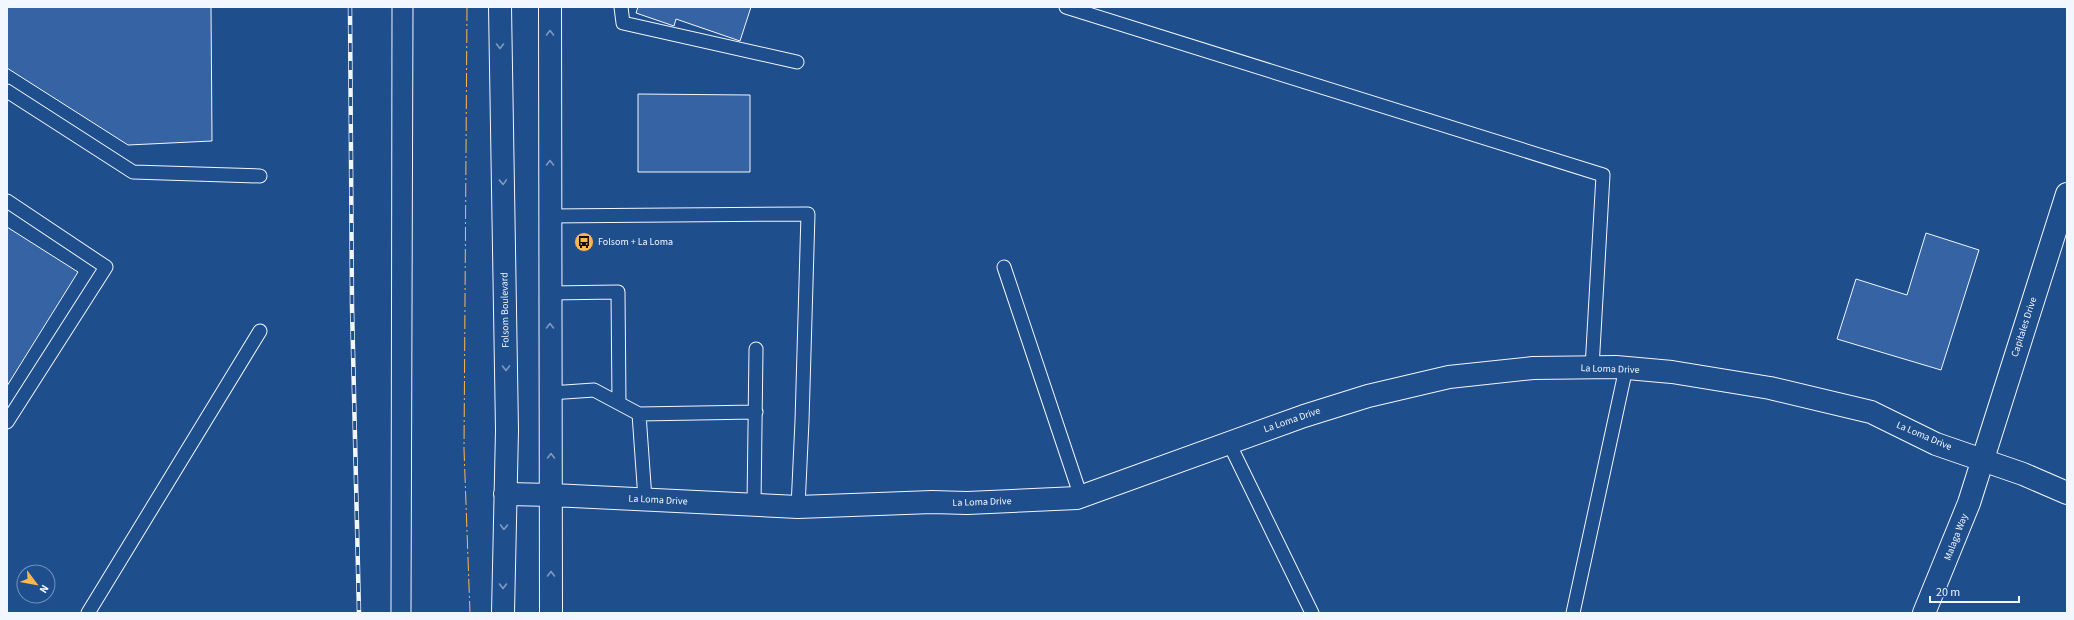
<svg xmlns="http://www.w3.org/2000/svg" width="2074" height="620" font-family="'Source Sans 3',sans-serif">
  <style>
    .building { fill: #3563a3; stroke: #f2f6ff }
    .lines { fill: none; stroke-linecap: round; stroke-linejoin: round }
    .lane-casing { stroke: #f2f6ff; stroke-width: 15 }
    .secondary-casing { stroke: #f2f6ff; stroke-width: 24 }
    .lane { stroke: #1f4e8c; stroke-width: 13 }
    .secondary { stroke: #1f4e8c; stroke-width: 22 }
    .tram { stroke: #f2f6ff; stroke-width: 1 }
    .rail-casing { stroke: #f2f6ff; stroke-width: 4.5 }
    .rail { stroke: #1f4e8c; stroke-width: 3; stroke-dasharray: 9; stroke-linecap: butt }
    .power { stroke: #ffb74d; stroke-width: 1; stroke-dasharray: 14 3 2 3; stroke-linecap: butt }
    .oneway { stroke: #7e9ac0 }
    .labels { text-anchor: middle; dominant-baseline: central; stroke-width: 3; stroke-linejoin: round; paint-order: stroke }
    .poi-label { font-size: 10px; fill: #f2f6ff; stroke: #1f4e8c; text-anchor: start }
    .street-label { font-size: 10px; fill: #f2f6ff; stroke: #1f4e8c }
  </style>
  <rect width="100%" height="100%" fill="#1f4e8c"/>
  <path class="building" d="M 7,7 L 211,7 L 212,141 L 128,145 L 7,68 Z
    M 638,7 L 751,7 L 740,41 L 676,19 L 674,26 L 636,13 Z
    M 638,94 L 750,95 L 750,172 L 638,172 Z
    M 7,227 L 78,272 L 7,386 Z
    M 1926,233 L 1979,250 L 1941,370 L 1837,339 L 1856,279 L 1907,295 Z"/>
  <g class="lines">
    <defs>
      <path id="lane" d="M 621,7 L 623,23 L 797,62
        M 1066,7 L 1603,175 L 1592,368
        M 7,91 L 133,172 L 260,176
        M 7,201 L 106,267 L 7,422
        M 549,216 L 808,214 L 802,421 L 798,507
        M 1004,267 L 1081,497
        M 550,293 L 618,292 L 619,403
        M 550,393 L 594,390 L 639,414 L 756,412
        M 639,414 L 645,499
        M 1229,443 L 1312,613
        M 754,505 L 756,349
        M 88,613 L 260,331
        M 1573,613 L 1626,368"/>
      <path id="secondary" d="M 500,7 L 507,430 L 503,613
        M 550,7 L 551,613
        M 505,494 L 552,495 L 798,507 L 932,502 L 967,503 L 1077,498 L 1304,416 L 1368,396 L 1449,377 L 1533,368 L 1616,367 L 1672,372 L 1770,388 L 1871,412 L 1936,444 L 2023,474 L 2067,493
        M 1924,613 L 1969,503 L 2067,194"/>
    </defs>
    <use href="#lane" class="lane-casing"/>
    <use href="#secondary" class="secondary-casing"/>
    <use href="#lane" class="lane"/>
    <use href="#secondary" class="secondary"/>
    <path class="tram" d="M 391,613 L 392,7
      M 411,613 L 413,7"/>
    <defs>
      <path id="rail" d="M 350,7 L 352,307 L 359,613"/>
    </defs>
    <use href="#rail" class="rail-casing"/>
    <use href="#rail" class="rail"/>
    <path class="power" d="M 467,7 L 464,449 L 470,613"/>
  </g>
  <defs><path id="oneway-chevron" d="M-2-3.5L2.5 0L-2 3.5" fill="none" stroke-width="1.6" stroke-linecap="round" stroke-linejoin="round"/></defs>
  <g class="oneway">
    <use href="#oneway-chevron" transform="translate(550 33) rotate(-90)"/>
    <use href="#oneway-chevron" transform="translate(500 46) rotate(90)"/>
    <use href="#oneway-chevron" transform="translate(550 163) rotate(-90)"/>
    <use href="#oneway-chevron" transform="translate(503 182) rotate(88)"/>
    <use href="#oneway-chevron" transform="translate(550 326) rotate(-90)"/>
    <use href="#oneway-chevron" transform="translate(506 368) rotate(89)"/>
    <use href="#oneway-chevron" transform="translate(551 456) rotate(-90)"/>
    <use href="#oneway-chevron" transform="translate(504 527) rotate(91)"/>
    <use href="#oneway-chevron" transform="translate(551 574) rotate(-90)"/>
    <use href="#oneway-chevron" transform="translate(503 586) rotate(90)"/>
  </g>
  <defs>
    <symbol id="bus-disc" viewBox="-11 -11 22 22"><circle r="9.5" fill="#ffb74d" stroke="#1f4e8c"/><path d="M-5-6H5V4H4V6H2V4H-2V6H-4V4H-5ZM-3.5-4V0h7V-4ZM-3.5 1.2v1.5H-2V1.2ZM2 1.2v1.5H3.5V1.2Z" fill="#111"/></symbol>
  </defs>
  <g fill-rule="evenodd">
    <use href="#bus-disc" x="573" y="231" width="22" height="22"/>
  </g>
  <g class="labels">
    <g class="poi-label">
      <text x="598" y="242">Folsom + La Loma</text>
    </g>
    <g class="street-label">
      <text transform="translate(505 310) rotate(-91)">Folsom Boulevard</text>
      <text transform="translate(2024 327) rotate(-72)">Capitales Drive</text>
      <text transform="translate(1610 369) rotate(2)">La Loma Drive</text>
      <text transform="translate(1292 420) rotate(-19)">La Loma Drive</text>
      <text transform="translate(1924 436) rotate(23)">La Loma Drive</text>
      <text transform="translate(658 500) rotate(3)">La Loma Drive</text>
      <text transform="translate(982 502) rotate(-2)">La Loma Drive</text>
      <text transform="translate(1956 537) rotate(-69)">Malaga Way</text>
    </g>
  </g>
  <rect width="2074" height="620" fill="none" stroke="#f2f6ff" stroke-width="16"/>
  <g transform="translate(36 584) rotate(122)"><circle r="19" fill="#1f4e8c" stroke="#7391ba"/>
  <path d="M0-3L7 15L0 10L-7 15Z" fill="#ffb74d"/>
  <text y="-6" font-size="11" font-weight="bold" text-anchor="middle" fill="#f2f6ff">N</text>
  </g>
  <path d="M1930 596v6h89v-6" fill="none" stroke="#f2f6ff" stroke-width="2"/>
  <text x="1936" y="596" font-size="12" fill="#f2f6ff" stroke="#1f4e8c" stroke-width="3" paint-order="stroke">20 m</text>
</svg>
